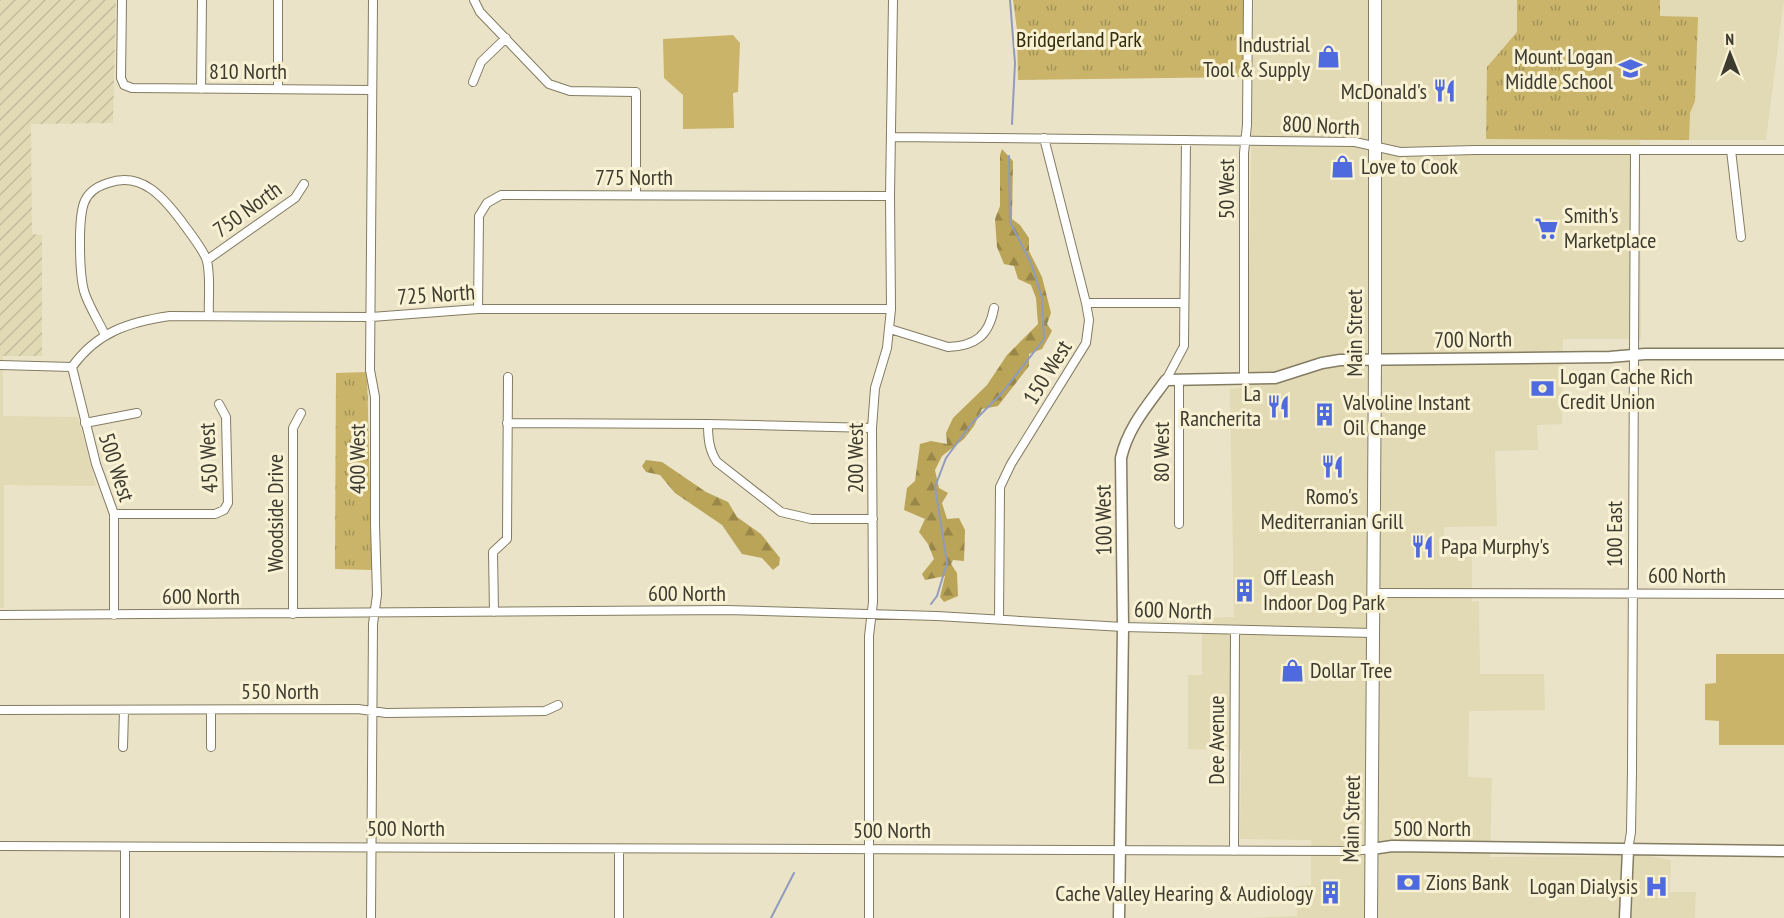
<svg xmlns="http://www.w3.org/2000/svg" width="1784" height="918" font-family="'PT Sans Narrow',sans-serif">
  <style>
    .built { fill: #e2d9b5 }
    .industrial { fill: url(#industrial-furrows) }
    .grass { fill: #c9b469 }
    .forest { fill: url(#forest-firs) }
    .park { fill: url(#park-tufts) }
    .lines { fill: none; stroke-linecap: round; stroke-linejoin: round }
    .stream { stroke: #909bbe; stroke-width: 2 }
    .street-casing { stroke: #837c62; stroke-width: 10 }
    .secondary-casing { stroke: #837c62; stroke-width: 13 }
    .primary-casing { stroke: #837c62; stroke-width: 14 }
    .street { stroke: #fff; stroke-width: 8 }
    .secondary { stroke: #fff; stroke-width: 10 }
    .primary { stroke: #fff; stroke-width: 12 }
    .labels { text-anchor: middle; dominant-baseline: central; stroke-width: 6; stroke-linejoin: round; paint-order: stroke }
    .park-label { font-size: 22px; fill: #352c09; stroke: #f8f1d4 }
    .poi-label { font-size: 22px; fill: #3d3a2f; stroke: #f8f1d4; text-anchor: start }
    .street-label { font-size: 22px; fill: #3d3a2f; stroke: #f8f1d4 }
  </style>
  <defs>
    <pattern id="industrial-furrows" width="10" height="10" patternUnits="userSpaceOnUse" patternTransform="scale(1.5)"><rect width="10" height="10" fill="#e2d9b5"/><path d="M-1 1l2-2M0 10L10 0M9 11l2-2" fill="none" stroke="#c3bb9c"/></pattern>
    <pattern id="forest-firs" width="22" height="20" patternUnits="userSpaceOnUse" patternTransform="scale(1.5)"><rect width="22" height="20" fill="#b9a458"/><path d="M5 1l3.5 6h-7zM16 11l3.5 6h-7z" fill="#988749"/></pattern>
    <pattern id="park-tufts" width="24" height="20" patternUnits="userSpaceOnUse" patternTransform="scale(1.5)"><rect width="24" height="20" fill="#c9b469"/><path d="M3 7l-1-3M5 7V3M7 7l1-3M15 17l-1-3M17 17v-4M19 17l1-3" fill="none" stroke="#a49357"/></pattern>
  </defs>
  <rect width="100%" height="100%" fill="#ebe3c7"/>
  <path class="built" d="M 1254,0 L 1784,0 L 1766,140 L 1640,140 L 1641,339 L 1563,339 L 1562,424 L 1537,425 L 1538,450 L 1495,451 L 1497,526 L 1444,527 L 1445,557 L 1472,557 L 1472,602 L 1479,601 L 1480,674 L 1544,674 L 1545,710 L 1469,711 L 1468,777 L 1492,778 L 1490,857 L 1649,856 L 1671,860 L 1670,892 L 1696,892 L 1695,918 L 1246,918 L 1297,916 L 1297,886 L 1311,885 L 1311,840 L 1240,839 L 1241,750 L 1188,749 L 1188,675 L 1202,675 L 1202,618 L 1234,617 L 1230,389 L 1247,387 Z
    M 0,356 L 3,356 L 3,416 L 78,417 L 96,486 L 4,485 L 4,608 L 0,608 Z"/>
  <path class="industrial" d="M 0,0 L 116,0 L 113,123 L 31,124 L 32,234 L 42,235 L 42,356 L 0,356 Z"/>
  <path class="grass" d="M 733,35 L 740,43 L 738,92 L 733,93 L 734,128 L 683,129 L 683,95 L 664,78 L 663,39 Z
    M 1716,654 L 1784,654 L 1784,745 L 1719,745 L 1719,721 L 1705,720 L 1705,684 L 1716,683 Z"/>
  <path class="forest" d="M 1002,149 L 1013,161 L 1012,219 L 1020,225 L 1029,238 L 1029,251 L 1042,277 L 1051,313 L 1047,324 L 1052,331 L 1042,349 L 1029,354 L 1029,366 L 998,406 L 982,409 L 974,426 L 964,439 L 942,456 L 935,470 L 939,488 L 948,493 L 942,503 L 947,519 L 959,518 L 965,530 L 964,561 L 953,560 L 951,564 L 957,573 L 958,596 L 944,602 L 940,597 L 945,576 L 925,580 L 922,574 L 934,559 L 928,544 L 919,532 L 925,519 L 904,510 L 907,488 L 915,481 L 920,444 L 931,441 L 947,444 L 946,433 L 953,418 L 987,385 L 1007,355 L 1038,324 L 1036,298 L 1031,285 L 1018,279 L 1014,266 L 1004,264 L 997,247 L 995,219 L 1000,206 L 1000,155 Z
    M 646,460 L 662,462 L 706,492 L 728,502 L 737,517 L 761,534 L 780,558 L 779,565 L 773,570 L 762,558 L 742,554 L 722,525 L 675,493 L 660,475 L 646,472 L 642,466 Z"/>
  <path class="park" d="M 1013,0 L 1244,0 L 1244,77 L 1018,80 L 1017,30 Z
    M 1517,0 L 1660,0 L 1660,16 L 1698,17 L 1695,101 L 1690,113 L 1689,140 L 1486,139 L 1487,67 L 1517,32 Z
    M 367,372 L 372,570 L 335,569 L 336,373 Z"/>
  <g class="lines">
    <path class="stream" d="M 1010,0 L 1015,63 L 1012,124
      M 931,604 L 937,596 L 947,563 L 935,487 L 946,458 L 972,423 L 1002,393 L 1044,339 L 1042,298 L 1031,263 L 1010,222 L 1009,156
      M 771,918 L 794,873"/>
    <defs>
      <path id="street" d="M 122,0 L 121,78 L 124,85 L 132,88 L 372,90
        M 474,0 L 480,12 L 549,84 L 570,91 L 636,92 L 636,195
        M 473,82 L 481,62 L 506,38
        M 201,89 L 202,0
        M 278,89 L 278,0
        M 892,137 L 1355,142 L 1400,152 L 1475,150 L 1784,150
        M 1731,150 L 1741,237
        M 207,260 L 295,198 L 304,184
        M 1086,303 L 1184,303
        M 478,309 L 479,216 L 487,203 L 501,195 L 890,196
        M 890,329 L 948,347 C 975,346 989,336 994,308
        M 105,335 C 99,322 90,308 85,294 C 79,277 78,220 84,203 C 88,192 98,186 108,183 C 142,171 164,198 182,222 C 189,232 204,250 207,261 C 211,278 208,299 209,316
        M 0,365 L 72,367 C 97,332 129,322 170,316 L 371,317 L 478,309 L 891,309
        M 72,367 L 96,464 L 114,514 L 114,615
        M 1244,379 L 1244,153 L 1247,125 L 1248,0
        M 1166,380 L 1184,346 L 1186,140
        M 1179,380 L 1179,524
        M 85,423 L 137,413
        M 507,423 L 708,424 L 872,428
        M 708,424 C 708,438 709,450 717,462 L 781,512 L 811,519 L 873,519
        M 114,514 L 215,514 L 224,510 L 228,503 L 226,417 L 219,404
        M 1373,593 L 1784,594
        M 494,612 L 493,552 L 507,539 L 508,377
        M 293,614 L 293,428 L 301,413
        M 0,615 L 727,610 L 937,616 L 1123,627 L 1373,633
        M 999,619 L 1000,487 L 1011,464 L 1086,343 L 1089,320 L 1086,303 L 1044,138
        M 0,710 L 358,709 L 386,713 L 545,711 L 558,705
        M 123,747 L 124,710
        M 211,747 L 211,710
        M 0,846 L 1352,851 L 1372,849
        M 619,849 L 619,918
        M 1628,850 L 1631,832 L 1632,771 L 1635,150
        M 1234,851 L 1235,630
        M 125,918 L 125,847
        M 371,918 L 373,624 L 377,595 L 375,524 L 375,397 L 370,370 L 373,0
        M 869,918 L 869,636 L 873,602 L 872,428 L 875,388 L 887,348 L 891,309 L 890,196 L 893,0"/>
      <path id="secondary" d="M 1372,849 L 1392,846 L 1784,851
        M 1119,918 L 1123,627 L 1121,458 C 1128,427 1148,405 1166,380 L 1275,378 L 1322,363 L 1340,360 L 1610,357 L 1645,354 L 1784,354
        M 1625,918 L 1628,850"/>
      <path id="primary" d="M 1371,918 L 1375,360 L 1375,0"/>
    </defs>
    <use href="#street" class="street-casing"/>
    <use href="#secondary" class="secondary-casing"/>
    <use href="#primary" class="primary-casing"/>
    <use href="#street" class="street"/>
    <use href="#secondary" class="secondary"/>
    <use href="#primary" class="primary"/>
  </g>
  <defs>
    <symbol id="shop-bare" viewBox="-9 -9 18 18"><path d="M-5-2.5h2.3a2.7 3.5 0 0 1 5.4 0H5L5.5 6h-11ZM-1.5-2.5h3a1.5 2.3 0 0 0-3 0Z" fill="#4f6ade" stroke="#f8f1d4" stroke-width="2.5" paint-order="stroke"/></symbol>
    <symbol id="school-bare" viewBox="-9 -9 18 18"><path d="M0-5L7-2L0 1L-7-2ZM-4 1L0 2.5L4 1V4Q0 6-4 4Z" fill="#4f6ade" stroke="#f8f1d4" stroke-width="2.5" paint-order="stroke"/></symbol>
    <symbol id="restaurant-bare" viewBox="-9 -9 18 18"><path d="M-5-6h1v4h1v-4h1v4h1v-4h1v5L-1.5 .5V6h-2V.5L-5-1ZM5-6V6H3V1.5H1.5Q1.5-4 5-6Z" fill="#4f6ade" stroke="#f8f1d4" stroke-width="2.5" paint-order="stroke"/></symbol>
    <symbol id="supermarket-bare" viewBox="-9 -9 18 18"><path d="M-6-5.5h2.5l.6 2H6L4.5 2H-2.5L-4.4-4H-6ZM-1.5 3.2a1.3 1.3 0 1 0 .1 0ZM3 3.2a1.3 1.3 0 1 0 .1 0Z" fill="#4f6ade" stroke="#f8f1d4" stroke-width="2.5" paint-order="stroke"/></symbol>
    <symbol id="bank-bare" viewBox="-9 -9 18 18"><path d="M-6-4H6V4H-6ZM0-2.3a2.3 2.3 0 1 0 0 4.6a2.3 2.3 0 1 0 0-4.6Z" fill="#4f6ade" stroke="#f8f1d4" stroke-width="2.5" paint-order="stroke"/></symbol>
    <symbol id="building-bare" viewBox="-9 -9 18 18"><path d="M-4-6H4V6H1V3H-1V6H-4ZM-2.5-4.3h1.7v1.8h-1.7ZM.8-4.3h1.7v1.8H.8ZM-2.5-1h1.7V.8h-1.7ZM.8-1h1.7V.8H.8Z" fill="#4f6ade" stroke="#f8f1d4" stroke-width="2.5" paint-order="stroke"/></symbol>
    <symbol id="hospital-bare" viewBox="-9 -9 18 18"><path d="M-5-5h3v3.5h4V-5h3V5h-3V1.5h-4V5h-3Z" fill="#4f6ade" stroke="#f8f1d4" stroke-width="2.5" paint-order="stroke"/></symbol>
  </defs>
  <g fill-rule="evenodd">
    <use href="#shop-bare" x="1312" y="40" width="33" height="33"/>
    <use href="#school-bare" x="1614" y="52" width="33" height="33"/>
    <use href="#restaurant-bare" x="1428" y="74" width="33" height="33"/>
    <use href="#shop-bare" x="1326" y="150" width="33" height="33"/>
    <use href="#supermarket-bare" x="1530" y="212" width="33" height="33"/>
    <use href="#bank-bare" x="1526" y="372" width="33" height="33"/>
    <use href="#restaurant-bare" x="1262" y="390" width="33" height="33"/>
    <use href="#building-bare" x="1308" y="398" width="33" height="33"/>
    <use href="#restaurant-bare" x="1316" y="450" width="33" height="33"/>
    <use href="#restaurant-bare" x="1406" y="530" width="33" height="33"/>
    <use href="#building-bare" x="1228" y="574" width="33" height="33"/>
    <use href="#shop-bare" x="1276" y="654" width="33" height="33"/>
    <use href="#bank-bare" x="1392" y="866" width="33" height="33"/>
    <use href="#hospital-bare" x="1640" y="870" width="33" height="33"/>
    <use href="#building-bare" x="1314" y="876" width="33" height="33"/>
  </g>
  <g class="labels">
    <g class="park-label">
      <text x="1079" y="39">Bridgerland Park</text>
    </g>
    <g class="poi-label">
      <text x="1310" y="44" text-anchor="end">Industrial<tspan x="1310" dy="25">Tool &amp; Supply</tspan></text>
      <text x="1613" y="56" text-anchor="end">Mount Logan<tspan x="1613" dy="25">Middle School</tspan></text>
      <text x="1427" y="91" text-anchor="end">McDonald's</text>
      <text x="1361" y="166">Love to Cook</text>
      <text x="1564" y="215">Smith's<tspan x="1564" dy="25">Marketplace</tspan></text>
      <text x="1560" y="376">Logan Cache Rich<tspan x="1560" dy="25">Credit Union</tspan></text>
      <text x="1261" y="393" text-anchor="end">La<tspan x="1261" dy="25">Rancherita</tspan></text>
      <text x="1343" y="402">Valvoline Instant<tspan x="1343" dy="25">Oil Change</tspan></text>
      <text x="1332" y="496" text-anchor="middle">Romo's<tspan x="1332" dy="25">Mediterranian Grill</tspan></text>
      <text x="1441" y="546">Papa Murphy's</text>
      <text x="1263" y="577">Off Leash<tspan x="1263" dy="25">Indoor Dog Park</tspan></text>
      <text x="1310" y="670">Dollar Tree</text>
      <text x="1426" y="882">Zions Bank</text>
      <text x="1638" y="886" text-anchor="end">Logan Dialysis</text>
      <text x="1313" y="893" text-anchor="end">Cache Valley Hearing &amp; Audiology</text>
    </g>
    <g class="street-label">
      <text x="248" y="71">810 North</text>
      <text transform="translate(1321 125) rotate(3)">800 North</text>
      <text x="634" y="177">775 North</text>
      <text transform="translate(1226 189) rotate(-90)">50 West</text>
      <text transform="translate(247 209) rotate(-36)">750 North</text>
      <text transform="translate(436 294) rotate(-4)">725 North</text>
      <text transform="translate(1354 333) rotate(-90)">Main Street</text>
      <text transform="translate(1473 339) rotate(-1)">700 North</text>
      <text transform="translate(1047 372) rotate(-58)">150 West</text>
      <text transform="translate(1161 452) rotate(-90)">80 West</text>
      <text transform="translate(208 458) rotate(-93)">450 West</text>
      <text transform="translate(855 458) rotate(-90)">200 West</text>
      <text transform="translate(357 459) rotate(-90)">400 West</text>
      <text transform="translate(117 467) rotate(72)">500 West</text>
      <text transform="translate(275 513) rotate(-90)">Woodside Drive</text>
      <text transform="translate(1103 520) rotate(-91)">100 West</text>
      <text transform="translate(1614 534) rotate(-90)">100 East</text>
      <text x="1687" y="575">600 North</text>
      <text x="687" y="593">600 North</text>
      <text x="201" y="596">600 North</text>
      <text transform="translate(1173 610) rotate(2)">600 North</text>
      <text x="280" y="691">550 North</text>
      <text transform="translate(1216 740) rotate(-90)">Dee Avenue</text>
      <text transform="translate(1351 819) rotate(-89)">Main Street</text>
      <text x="406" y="828">500 North</text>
      <text x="1432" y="828">500 North</text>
      <text x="892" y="830">500 North</text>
    </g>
  </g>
  <g transform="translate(1730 54) rotate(359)" stroke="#f8f1d4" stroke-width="4.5" paint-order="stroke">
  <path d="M0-4.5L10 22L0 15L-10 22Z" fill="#3d3a2f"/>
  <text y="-9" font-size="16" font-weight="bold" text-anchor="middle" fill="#3d3a2f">N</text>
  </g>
</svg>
